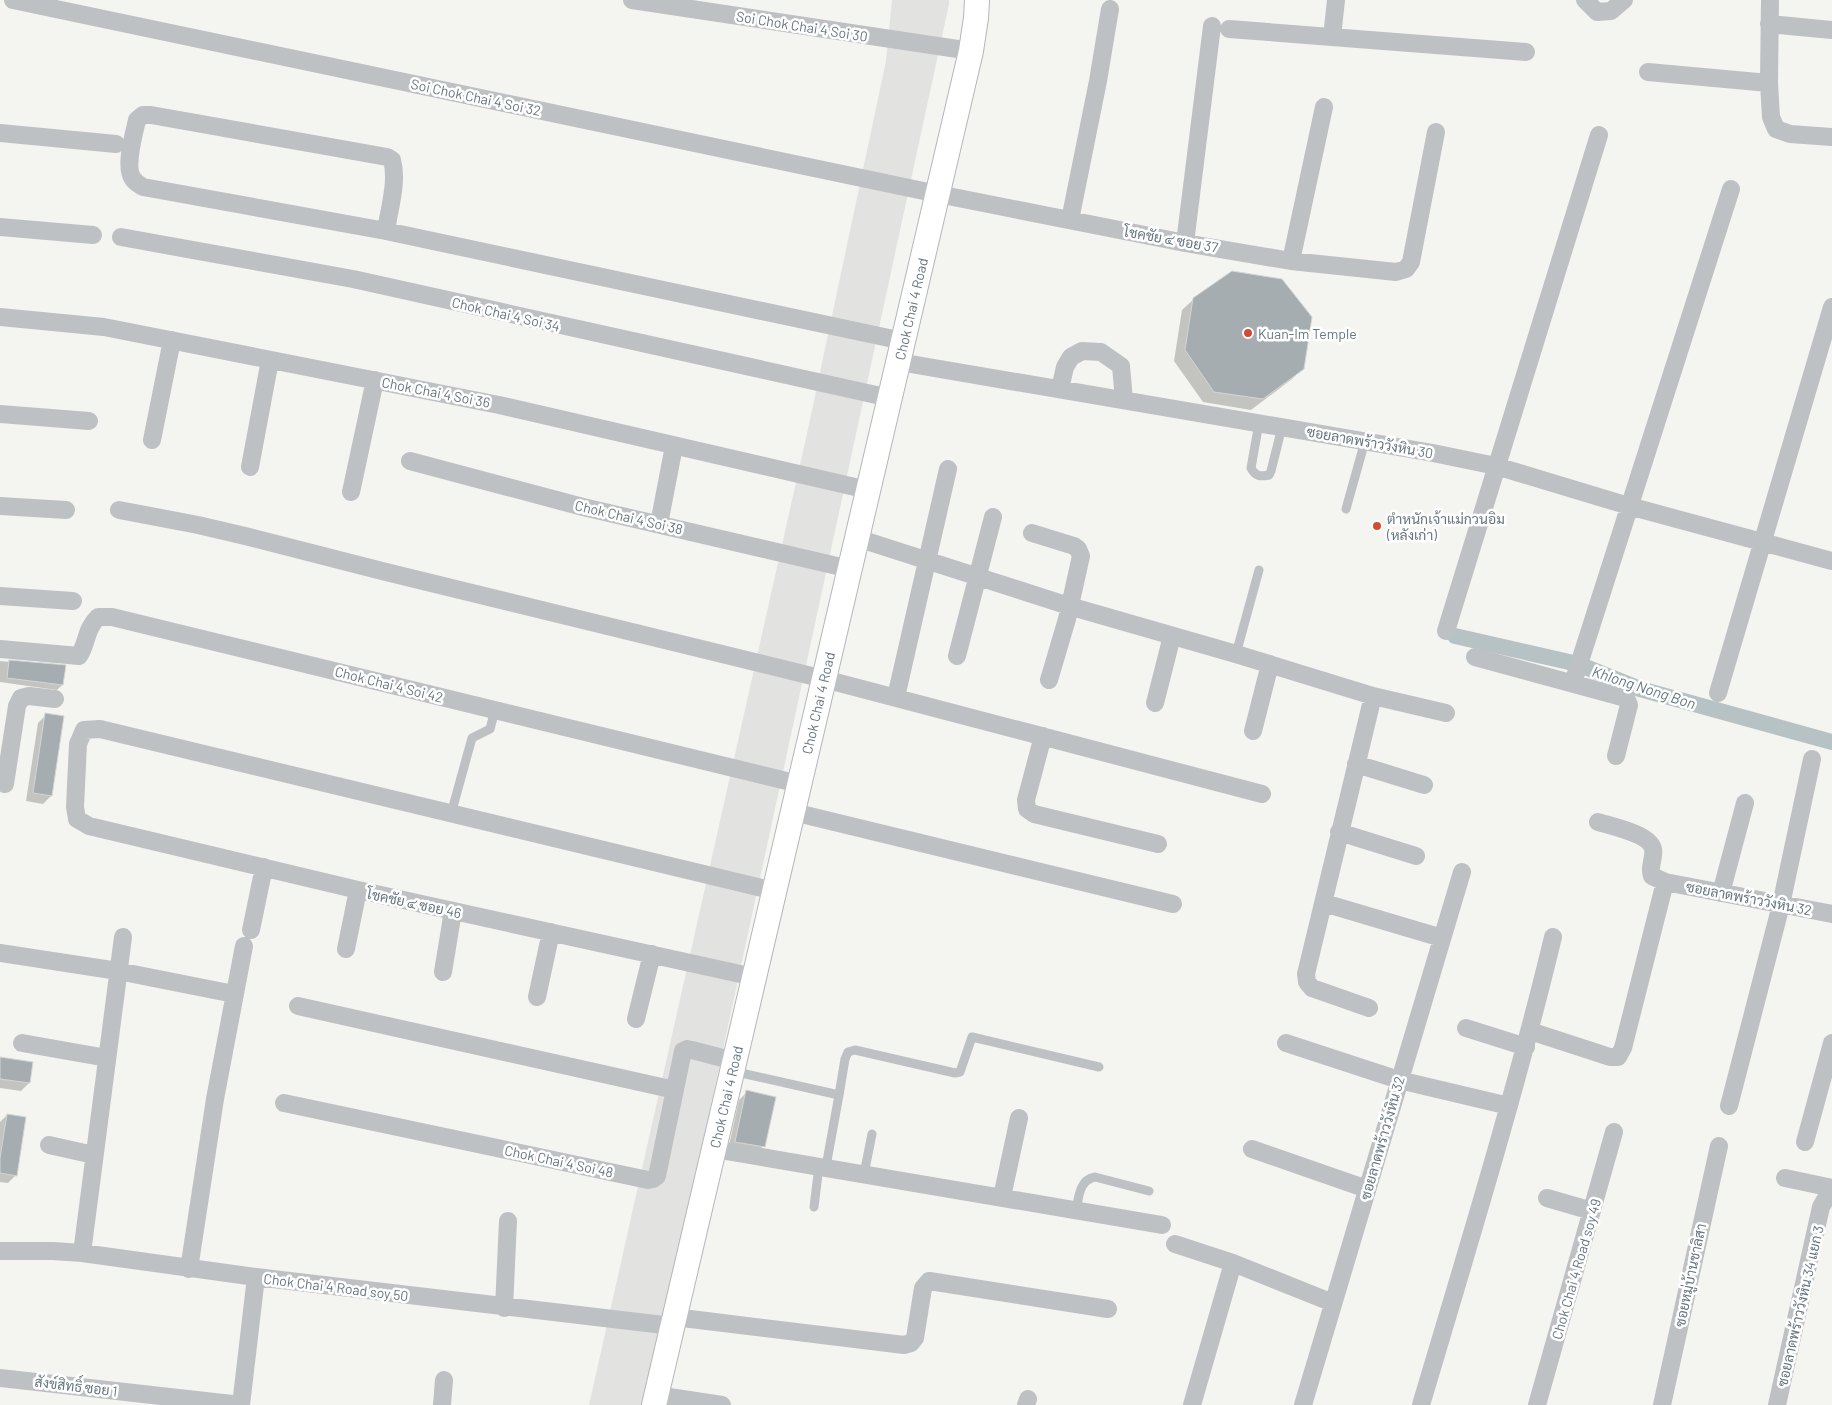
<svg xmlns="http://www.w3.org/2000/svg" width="1832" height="1405" font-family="Barlow,Sarabun,sans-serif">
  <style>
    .built { fill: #e2e3e1 }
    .shadow { fill: #0003 }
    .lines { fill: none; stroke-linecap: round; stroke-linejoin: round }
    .canal { stroke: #b7c2c5; stroke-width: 16 }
    .building { fill: #a6adb1; stroke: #d5d5d4 }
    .secondary-casing { stroke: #b2b7ba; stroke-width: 26 }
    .lane { stroke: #bdc1c4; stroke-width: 9 }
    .street { stroke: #bdc1c4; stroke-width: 18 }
    .secondary { stroke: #fff; stroke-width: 24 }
    .poi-dot { fill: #d04d35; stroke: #fff; stroke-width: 2 }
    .labels { text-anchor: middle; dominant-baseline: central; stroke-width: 5; stroke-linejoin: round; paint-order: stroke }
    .street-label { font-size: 14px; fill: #66767f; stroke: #fff }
    .poi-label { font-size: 14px; fill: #66767f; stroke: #fff; text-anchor: start }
    .water-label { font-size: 15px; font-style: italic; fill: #62777c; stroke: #fff }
  </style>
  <rect width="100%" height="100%" fill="#f4f4f1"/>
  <path class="built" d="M 892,0 L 949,0 L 949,4 L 693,1188 L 643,1405 L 589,1405 L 808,429 L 886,61 Z"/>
  <path class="shadow" d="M 1194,299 L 1303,368 L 1292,379 L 1251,410 L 1203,402 L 1174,361 L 1182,310 Z
    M 0,661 L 64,667 L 62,685 L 57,690 L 0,682 Z
    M 46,715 L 51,796 L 43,804 L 26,801 L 38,723 Z
    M 0,1059 L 29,1083 L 21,1091 L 0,1088 Z
    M 747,1092 L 763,1146 L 755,1154 L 728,1150 L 739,1100 Z
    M 7,1115 L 16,1175 L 8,1183 L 0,1182 L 0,1122 Z"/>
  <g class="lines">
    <path class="canal" d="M 1455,636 L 1578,664 L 1640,689 L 1832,742"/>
  </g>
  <path class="building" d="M 1232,271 L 1282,279 L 1312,317 L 1304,369 L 1263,399 L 1214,392 L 1185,350 L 1193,298 Z
    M 9,660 L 66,665 L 63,685 L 7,678 Z
    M 45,713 L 64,716 L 52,796 L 33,793 Z
    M 0,1057 L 33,1062 L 30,1083 L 0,1079 Z
    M 746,1090 L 776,1097 L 765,1147 L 735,1142 Z
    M 7,1114 L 26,1117 L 17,1176 L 0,1173 L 0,1158 Z"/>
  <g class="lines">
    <defs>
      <path id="secondary" d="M 654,1405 L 971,51 L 976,18 L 977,0"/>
    </defs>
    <use href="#secondary" class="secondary-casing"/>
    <path class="lane" d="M 1259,423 L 1251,468 C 1255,476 1260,477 1269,475 L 1271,471 L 1282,427
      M 1346,509 L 1365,441
      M 1236,654 L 1259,570
      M 451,814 L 472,738 L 490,729 L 495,710
      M 732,1071 L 839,1095 L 827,1161
      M 839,1095 L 845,1059 L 848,1052 L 855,1050 L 955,1073 L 960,1072 L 972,1037 L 1099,1067
      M 864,1174 L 872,1134
      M 814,1207 L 819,1166
      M 1076,1210 C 1079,1197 1079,1180 1095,1177 L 1149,1191"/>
    <path class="street" d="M 13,0 L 938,194 L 1185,243 L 1291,261 L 1396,272 L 1406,269 L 1411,262 L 1436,132
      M 632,0 L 971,51
      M 1585,0 L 1597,12 L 1611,11 L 1624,0
      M 1770,0 L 1769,83 L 1771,117 L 1776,129 L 1790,134 L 1832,137
      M 1769,24 L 1832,30
      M 1229,29 L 1526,52
      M 1332,37 L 1336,0
      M 1648,72 L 1769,83
      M 0,133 L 116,144
      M 1070,220 L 1098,81 L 1110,9
      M 0,227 L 93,235
      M 386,231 C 389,209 398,182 392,160 L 387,157 L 151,115 L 143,115 L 137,120 C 134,134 124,167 133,179 C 136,183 140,185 143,187 L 386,231 L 903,341
      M 121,237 L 353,279 L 890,398
      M 1185,243 L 1212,26
      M 1291,261 L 1324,107
      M 0,317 L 104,327 L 499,405 L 868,490
      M 899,362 L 1433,453 L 1496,466 L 1629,506 L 1832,561
      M 1060,389 L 1065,367 L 1071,357 L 1082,351 L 1101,352 L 1121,366 L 1124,400
      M 0,414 L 89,421
      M 152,440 L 172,340
      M 410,461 L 583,507 L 850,569
      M 250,467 L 270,360
      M 351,492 L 375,380
      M 0,506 L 66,510
      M 119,510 L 198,525 L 245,536 L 382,571 L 824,679 L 1262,794
      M 659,524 L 674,446
      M 1032,533 L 1074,546 L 1078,549 L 1081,556 L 1067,619 L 1049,680
      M 857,538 L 1069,606 L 1236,654 L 1373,696 L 1446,713
      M 0,596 L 73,601
      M 1446,631 L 1599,135
      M 0,649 L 79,656 C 88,642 85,630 98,617 L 112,617 L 799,784
      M 957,656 L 993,517
      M 1475,657 L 1622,697 L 1627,700 L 1629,705 L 1616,756
      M 1573,683 L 1731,189
      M 1718,693 L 1832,307
      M 896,697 L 948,469
      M 1155,703 L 1172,636
      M 1253,731 L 1270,664
      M 1043,736 L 1026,800 L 1027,809 L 1034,814 L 1158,844
      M 1356,764 L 1424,785
      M 5,784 L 17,706 L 21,698 L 29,696 L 55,699
      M 793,812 L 1173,904
      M 1598,822 C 1611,826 1650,834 1653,849 C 1655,858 1648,867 1652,876 L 1665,882 L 1832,914
      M 1339,832 L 1416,856
      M 1721,893 L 1745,803
      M 1324,903 L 1442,938
      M 251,930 L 264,867
      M 346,949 L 358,890
      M 0,953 L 118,971 L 234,994
      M 443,972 L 453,911
      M 754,977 L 358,890 L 89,826 L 77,819 L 75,807 L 78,744 L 84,730 L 100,729 L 774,891
      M 537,997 L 551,932
      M 298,1006 L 675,1090
      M 1369,1008 L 1312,988 L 1307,982 L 1306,974 L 1373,696
      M 636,1019 L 652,954
      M 1466,1028 L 1526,1047
      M 1530,1031 L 1610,1057 L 1618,1057 L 1623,1048 L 1665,882
      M 22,1043 L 107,1058
      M 1286,1043 L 1399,1080 L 1509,1106
      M 284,1103 L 648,1180 L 653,1179 L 657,1176 L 683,1051 L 687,1049 L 692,1050 L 734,1061
      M 1729,1106 L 1781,905 L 1812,759
      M 1805,1142 L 1832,1043
      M 49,1145 L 94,1155
      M 714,1149 L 1162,1225
      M 1252,1149 L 1367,1189
      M 1785,1178 L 1832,1188
      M 1002,1197 L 1019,1118
      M 1547,1198 L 1592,1211
      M 1175,1244 L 1233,1263 L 1333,1303
      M 0,1251 L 53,1251 L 82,1253 L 256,1277 L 672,1326
      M 82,1253 L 123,937
      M 189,1269 L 215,1099 L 244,946
      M 504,1308 L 508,1221
      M 674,1317 L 904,1345 L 911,1343 L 915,1338 L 923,1288 L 929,1281 L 1108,1309
      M 0,1378 L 241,1405
      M 656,1395 L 722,1405
      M 241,1405 L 256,1277
      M 442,1405 L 444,1380
      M 1026,1405 L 1028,1399
      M 1192,1405 L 1233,1263
      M 1303,1405 L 1462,872
      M 1421,1405 C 1467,1250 1515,1095 1553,937
      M 1537,1405 L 1614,1132
      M 1662,1405 L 1719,1146
      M 1777,1405 L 1821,1207 L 1825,1200 L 1832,1194"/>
    <use href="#secondary" class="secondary"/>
  </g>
  <g class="poi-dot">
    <circle cx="1248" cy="333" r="5"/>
    <circle cx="1377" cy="526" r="5"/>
  </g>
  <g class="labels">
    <g class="street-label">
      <text transform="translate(802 26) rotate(9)">Soi Chok Chai 4 Soi 30</text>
      <text transform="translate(476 97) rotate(12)">Soi Chok Chai 4 Soi 32</text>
      <text transform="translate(1171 239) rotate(10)">โชคชัย ๔ ซอย 37</text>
      <text transform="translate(911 309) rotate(-77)">Chok Chai 4 Road</text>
      <text transform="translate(506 314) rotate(13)">Chok Chai 4 Soi 34</text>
      <text transform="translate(436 392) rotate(11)">Chok Chai 4 Soi 36</text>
      <text transform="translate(1370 442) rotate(10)">ซอยลาดพร้าววังหิน 30</text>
      <text transform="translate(629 517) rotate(13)">Chok Chai 4 Soi 38</text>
      <text transform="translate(389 684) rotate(14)">Chok Chai 4 Soi 42</text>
      <text transform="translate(818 703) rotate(-77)">Chok Chai 4 Road</text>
      <text transform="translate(1749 898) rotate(11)">ซอยลาดพร้าววังหิน 32</text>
      <text transform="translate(414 903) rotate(12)">โชคชัย ๔ ซอย 46</text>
      <text transform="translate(726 1097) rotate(-77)">Chok Chai 4 Road</text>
      <text transform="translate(1382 1138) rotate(-74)">ซอยลาดพร้าววังหิน 32</text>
      <text transform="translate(559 1161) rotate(12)">Chok Chai 4 Soi 48</text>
      <text transform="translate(1576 1269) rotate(-74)">Chok Chai 4 Road soy 49</text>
      <text transform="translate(1690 1275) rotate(-78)">ซอยหมู่บ้านชาลิสา</text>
      <text transform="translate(336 1287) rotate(7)">Chok Chai 4 Road soy 50</text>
      <text transform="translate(1800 1306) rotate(-77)">ซอยลาดพร้าววังหิน 34 แยก 3</text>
      <text transform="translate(76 1386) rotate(7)">สังข์สิทธิ์ ซอย 1</text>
    </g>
    <g class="poi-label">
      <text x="1258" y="333">Kuan-Im Temple</text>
      <text x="1387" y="518">ตำหนักเจ้าแม่กวนอิม<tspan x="1387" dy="16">(หลังเก่า)</tspan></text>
    </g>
    <g class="water-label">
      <text transform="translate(1644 687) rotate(18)">Khlong Nong Bon</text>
    </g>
  </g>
</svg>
